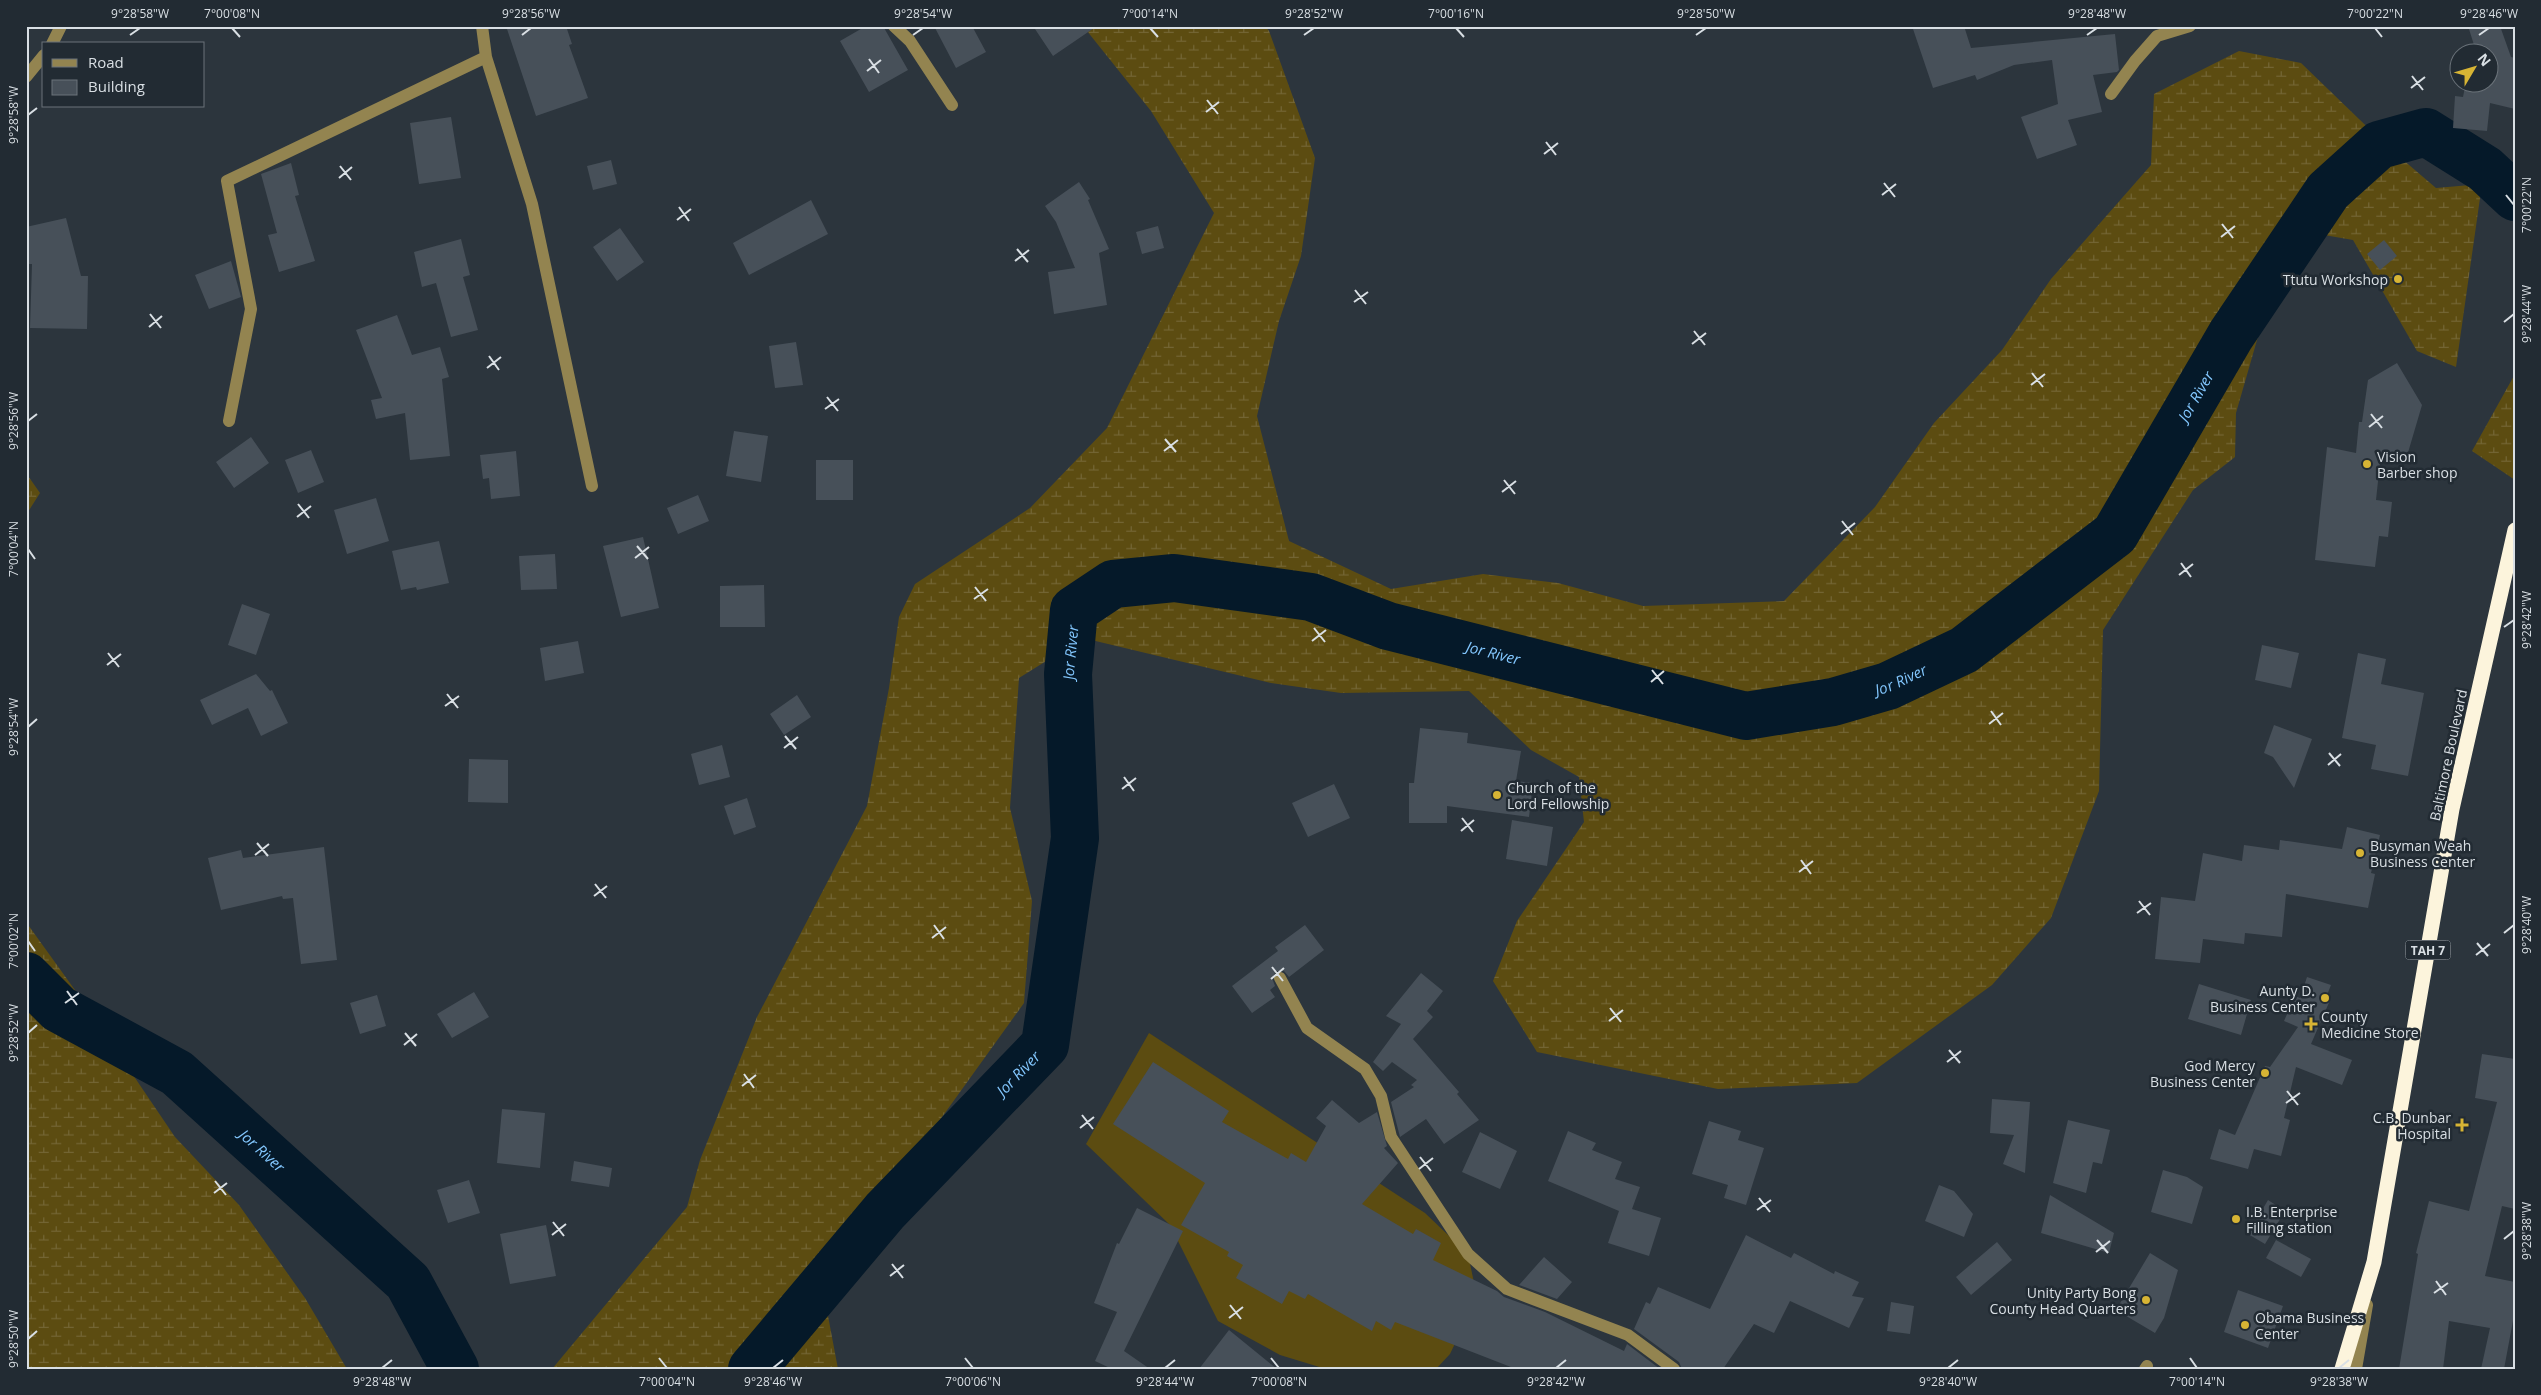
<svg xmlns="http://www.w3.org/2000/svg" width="2541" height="1395" font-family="'Open Sans',sans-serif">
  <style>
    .wetland { fill: url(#wetland-marsh) }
    .garden { fill: #5c4c11 }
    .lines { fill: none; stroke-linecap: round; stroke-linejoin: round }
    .river { stroke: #051929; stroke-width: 48 }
    .building { fill: #475059 }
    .minor { stroke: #938450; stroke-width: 12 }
    .highway { stroke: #fcf4dc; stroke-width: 15 }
    .ticks { fill: none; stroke: #d9dfe4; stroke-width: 2 }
    .poi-dot { fill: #d7b434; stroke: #222b33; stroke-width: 2 }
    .labels { text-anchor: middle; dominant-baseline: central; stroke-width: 5; stroke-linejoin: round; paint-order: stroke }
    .shield { fill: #222b33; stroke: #a2a9af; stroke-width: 1 }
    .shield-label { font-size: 12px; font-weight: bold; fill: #d9dfe4 }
    .poi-label { font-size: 14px; fill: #d9dfe4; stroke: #222b33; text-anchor: start }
    .street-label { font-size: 14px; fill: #d9dfe4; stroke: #222b33 }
    .water-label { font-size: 15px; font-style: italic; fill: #83c7fe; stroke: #222b33 }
    .neatline { fill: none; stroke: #d9dfe4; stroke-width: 2 }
    .ticks-label { font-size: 12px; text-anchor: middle; fill: #d9dfe4 }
  </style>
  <defs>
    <pattern id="wetland-marsh" width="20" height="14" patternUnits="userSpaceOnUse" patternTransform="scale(1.25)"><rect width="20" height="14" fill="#5c4c11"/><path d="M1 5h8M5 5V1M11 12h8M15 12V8" fill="none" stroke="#736534"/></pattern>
  </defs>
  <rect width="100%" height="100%" fill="#2c353d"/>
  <path class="wetland" d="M 1083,26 L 1265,26 L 1269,31 L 1315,158 L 1301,256 L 1279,321 L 1257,416 L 1289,541 L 1391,589 L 1483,574 L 1558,583 L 1643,606 L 1784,601 L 1875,507 L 1934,423 L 2002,350 L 2051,279 L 2151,165 L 2154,94 L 2239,51 L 2301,63 L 2388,147 L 2436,188 L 2482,184 L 2456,367 L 2417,351 L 2353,240 L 2295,230 L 2272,288 L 2236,413 L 2235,457 L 2193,490 L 2103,630 L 2099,791 L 2051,918 L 1992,985 L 1857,1083 L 1718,1089 L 1537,1052 L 1493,981 L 1517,921 L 1584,822 L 1579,777 L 1531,750 L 1469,691 L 1341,693 L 1271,683 L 1083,638 L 1019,678 L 1010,808 L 1032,901 L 1024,1003 L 822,1284 L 838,1369 L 552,1369 L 687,1207 L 700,1160 L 757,1017 L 867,806 L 889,688 L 899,617 L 915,584 L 1030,508 L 1107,428 L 1214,213 L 1151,111 Z
    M 2515,374 L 2515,480 L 2472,451 Z
    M 26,473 L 40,493 L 26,515 Z
    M 26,922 L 85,1004 L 175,1137 L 239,1205 L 305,1298 L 347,1369 L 32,1369 L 26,1366 Z"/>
  <path class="garden" d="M 1149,1033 L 1425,1213 L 1468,1254 L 1477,1297 L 1450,1354 L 1436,1369 L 1326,1369 L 1280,1355 L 1218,1321 L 1170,1225 L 1086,1144 Z"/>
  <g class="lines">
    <g class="river">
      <path id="s1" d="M 26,976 L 59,1009 L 177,1073 L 408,1282 L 455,1369"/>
      <path id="s2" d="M 752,1369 L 885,1211 L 1045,1045 L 1075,838 L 1068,674 L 1074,610 L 1113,584 L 1174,578 L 1311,597 L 1388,626 L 1746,716 L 1833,702 L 1888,686 L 1964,650 L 2115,534 L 2231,335 L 2328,191 L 2379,145 L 2426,132 L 2485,169 L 2515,197"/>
    </g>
  </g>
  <path class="building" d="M 506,26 L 566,26 L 572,44 L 569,45 L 588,98 L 536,116 Z
    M 866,26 L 883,26 L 908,70 L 869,92 L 840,41 Z
    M 934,26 L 972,26 L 986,52 L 956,68 Z
    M 1033,26 L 1097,26 L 1053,56 Z
    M 1912,26 L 1964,26 L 1971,48 L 2115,34 L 2119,70 L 2117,72 L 2093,75 L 2102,112 L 2068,120 L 2077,145 L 2037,159 L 2021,117 L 2058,104 L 2052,60 L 2014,65 L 1977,80 L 1975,75 L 1933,88 Z
    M 2468,26 L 2500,26 L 2511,57 L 2515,58 L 2515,109 L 2490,103 L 2487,131 L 2453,128 L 2455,96 L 2463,97 L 2466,82 L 2488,82 L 2488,52 L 2474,52 L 2475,48 Z
    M 451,117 L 461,178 L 419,184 L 410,123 Z
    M 611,160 L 617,184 L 593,190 L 587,166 Z
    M 291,163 L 299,195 L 295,196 L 315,261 L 279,272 L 268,235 L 277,233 L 261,174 Z
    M 1079,182 L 1090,199 L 1088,200 L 1109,249 L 1099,253 L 1107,305 L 1054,314 L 1048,272 L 1075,268 L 1056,222 L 1045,206 Z
    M 811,200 L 828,234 L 749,275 L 733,243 Z
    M 66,218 L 81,276 L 88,276 L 87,329 L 30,328 L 32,264 L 26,264 L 26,227 Z
    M 1158,226 L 1164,248 L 1142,254 L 1136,232 Z
    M 620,228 L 644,262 L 617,281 L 593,247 Z
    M 461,239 L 470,275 L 463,277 L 478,330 L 451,337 L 436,283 L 422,287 L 414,252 Z
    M 2384,240 L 2397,256 L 2380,270 L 2367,254 Z
    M 231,261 L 241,297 L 209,309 L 195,275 Z
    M 397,315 L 412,355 L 440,347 L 449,377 L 442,379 L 450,456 L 410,460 L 405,413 L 376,419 L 371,400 L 382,398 L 356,330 Z
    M 796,342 L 803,385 L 775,388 L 769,346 Z
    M 2397,363 L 2422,405 L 2407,456 L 2381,453 L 2376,500 L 2392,502 L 2388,537 L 2379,536 L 2375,567 L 2315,560 L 2327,447 L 2356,453 L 2359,422 L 2362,422 L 2368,380 Z
    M 734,431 L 768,436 L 761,482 L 726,476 Z
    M 251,437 L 269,463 L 234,488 L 216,462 Z
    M 311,450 L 324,482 L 298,493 L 285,460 Z
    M 516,451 L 520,496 L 491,499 L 489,478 L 483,479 L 480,455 Z
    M 816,460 L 853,460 L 853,500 L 816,500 Z
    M 698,495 L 709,521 L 678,534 L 667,508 Z
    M 376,498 L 389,541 L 347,554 L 334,510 Z
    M 643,537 L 659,608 L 621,617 L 603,546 Z
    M 439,541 L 449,583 L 417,590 L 416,587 L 401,590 L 392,551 Z
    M 555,554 L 557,589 L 521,590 L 519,556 Z
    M 764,585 L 765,627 L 720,627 L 720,586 Z
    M 242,604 L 270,614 L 256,655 L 228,645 Z
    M 578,641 L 584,673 L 545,681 L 540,648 Z
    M 2262,645 L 2299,653 L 2291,688 L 2255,680 Z
    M 2358,653 L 2386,659 L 2381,684 L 2424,693 L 2408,776 L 2371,769 L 2376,745 L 2342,738 Z
    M 256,674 L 270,691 L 272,690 L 288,723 L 261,736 L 248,708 L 212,725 L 200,700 Z
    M 797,695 L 811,717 L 784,735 L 770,714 Z
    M 2274,725 L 2312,739 L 2294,788 L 2273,757 L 2264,753 Z
    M 1420,728 L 1468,733 L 1467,743 L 1521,751 L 1516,781 L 1533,783 L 1529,817 L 1447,806 L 1447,823 L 1409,823 L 1409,783 L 1414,783 Z
    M 722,745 L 730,777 L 699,785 L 691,754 Z
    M 469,759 L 508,760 L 508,803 L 468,802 Z
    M 1334,784 L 1350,818 L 1308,837 L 1292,803 Z
    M 747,798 L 756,827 L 734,835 L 724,806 Z
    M 1512,820 L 1553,827 L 1547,866 L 1506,859 Z
    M 2347,827 L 2380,835 L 2371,873 L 2375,874 L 2368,908 L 2286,894 L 2282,937 L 2245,933 L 2244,944 L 2203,939 L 2200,963 L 2155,959 L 2161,897 L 2195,901 L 2203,853 L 2242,861 L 2244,845 L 2279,850 L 2280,840 L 2342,849 Z
    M 324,847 L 337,960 L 301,964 L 293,898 L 283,899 L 282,896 L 221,910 L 208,858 L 241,850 L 243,858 Z
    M 1305,925 L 1324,950 L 1289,977 L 1284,971 L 1276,971 L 1272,978 L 1275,986 L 1270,990 L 1275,997 L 1252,1013 L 1232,986 L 1278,951 L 1275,947 Z
    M 1421,973 L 1443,991 L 1427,1011 L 1433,1017 L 1413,1039 L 1459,1092 L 1457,1094 L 1479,1120 L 1444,1144 L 1426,1119 L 1400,1137 L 1391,1102 L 1414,1087 L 1411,1085 L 1417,1080 L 1392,1062 L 1383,1071 L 1373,1062 L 1401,1024 L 1386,1016 Z
    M 2307,977 L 2331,985 L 2327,995 L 2331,998 L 2311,1044 L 2352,1060 L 2342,1085 L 2296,1067 L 2284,1118 L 2290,1120 L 2281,1156 L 2254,1149 L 2248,1169 L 2210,1159 L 2219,1129 L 2235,1135 L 2265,1066 L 2270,1067 L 2298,1027 L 2284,1021 L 2295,996 L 2300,998 Z
    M 2199,984 L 2251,1000 L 2241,1035 L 2188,1019 Z
    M 474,992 L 489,1017 L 452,1038 L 437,1014 Z
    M 377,995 L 386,1026 L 360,1034 L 350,1003 Z
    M 2482,1054 L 2515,1059 L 2515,1209 L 2502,1206 L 2485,1276 L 2515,1282 L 2515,1310 L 2504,1369 L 2481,1369 L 2490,1328 L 2449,1321 L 2443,1369 L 2399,1369 L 2418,1254 L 2416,1253 L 2429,1201 L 2469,1211 L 2497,1102 L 2475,1098 Z
    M 1153,1062 L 1229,1111 L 1222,1122 L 1288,1159 L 1291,1153 L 1306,1162 L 1326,1126 L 1316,1118 L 1332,1100 L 1359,1123 L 1377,1112 L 1387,1146 L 1384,1148 L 1398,1163 L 1362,1204 L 1413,1234 L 1416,1229 L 1441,1243 L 1433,1260 L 1497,1291 L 1504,1297 L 1545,1312 L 1624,1351 L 1627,1344 L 1660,1369 L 1516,1369 L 1395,1322 L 1391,1330 L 1376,1321 L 1372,1331 L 1308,1294 L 1305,1299 L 1289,1291 L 1282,1304 L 1236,1278 L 1243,1265 L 1227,1256 L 1229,1252 L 1181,1225 L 1205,1183 L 1113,1124 Z
    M 1992,1099 L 2030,1102 L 2025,1173 L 2003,1164 L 2014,1135 L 1990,1133 Z
    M 502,1109 L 545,1113 L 540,1168 L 497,1163 Z
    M 2068,1120 L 2110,1130 L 2102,1164 L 2093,1162 L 2086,1193 L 2053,1183 Z
    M 1709,1121 L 1741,1131 L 1738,1140 L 1764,1148 L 1746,1205 L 1724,1198 L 1728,1185 L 1692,1174 Z
    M 1568,1131 L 1596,1143 L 1592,1150 L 1622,1162 L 1615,1179 L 1640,1187 L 1632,1209 L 1661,1218 L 1649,1256 L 1608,1243 L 1619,1211 L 1548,1181 Z
    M 1480,1132 L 1517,1151 L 1500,1189 L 1462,1172 Z
    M 574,1161 L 612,1168 L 609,1187 L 571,1181 Z
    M 2163,1170 L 2187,1177 L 2203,1187 L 2192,1224 L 2151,1212 Z
    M 469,1180 L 480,1213 L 448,1223 L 437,1190 Z
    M 1939,1185 L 1954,1191 L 1973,1214 L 1964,1237 L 1925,1221 Z
    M 2050,1195 L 2114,1233 L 2109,1253 L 2041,1233 Z
    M 2268,1200 L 2285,1211 L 2265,1244 L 2248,1234 Z
    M 1137,1208 L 1183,1231 L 1124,1351 L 1150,1369 L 1112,1369 L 1095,1361 L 1117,1312 L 1094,1303 L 1117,1243 L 1119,1244 Z
    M 546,1225 L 556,1276 L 510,1284 L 500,1234 Z
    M 1746,1235 L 1791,1258 L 1794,1253 L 1834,1274 L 1835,1271 L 1859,1282 L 1852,1296 L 1864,1298 L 1849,1328 L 1790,1301 L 1774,1333 L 1754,1324 L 1723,1369 L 1682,1369 L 1679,1362 L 1634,1329 L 1646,1302 L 1650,1304 L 1658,1287 L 1710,1309 Z
    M 2276,1240 L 2311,1259 L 2301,1277 L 2266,1258 Z
    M 1997,1242 L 2012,1260 L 1971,1295 L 1956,1277 Z
    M 2150,1253 L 2178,1270 L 2164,1318 L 2155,1333 L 2116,1310 Z
    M 1544,1257 L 1572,1282 L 1557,1299 L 1519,1285 Z
    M 2238,1290 L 2283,1306 L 2268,1348 L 2224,1332 Z
    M 1891,1302 L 1914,1306 L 1910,1334 L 1887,1331 Z
    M 1229,1330 L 1277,1369 L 1199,1369 Z"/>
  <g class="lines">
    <path class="minor" d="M 482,26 L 486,57 L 532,204 L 592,486
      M 894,26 L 910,41 L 952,105
      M 52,44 L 61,26
      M 26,77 L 44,55
      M 2111,94 L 2135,61 L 2157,36 L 2190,26
      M 229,421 L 251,309 L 227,181 L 486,57
      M 1280,978 L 1307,1028 L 1365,1069 L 1381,1096 L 1391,1137 L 1468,1254 L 1507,1289 L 1628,1335 L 1674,1369
      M 2145,1369 L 2147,1366
      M 2356,1369 L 2367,1305"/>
    <path class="highway" d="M 2342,1369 L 2374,1262 L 2452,809 L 2515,530"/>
  </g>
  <path class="ticks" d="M 232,28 L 240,37M 1150,28 L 1158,37M 1456,28 L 1464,37M 2375,28 L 2382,37M 130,35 L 140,28M 522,35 L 531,28M 913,35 L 923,28M 1304,35 L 1314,28M 1696,35 L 1706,28M 2087,35 L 2097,28M 2479,35 L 2489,28M 869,59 L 879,73M 867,71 L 881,60M 2412,76 L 2423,90M 2411,88 L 2425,77M 1207,100 L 1218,114M 1206,112 L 1219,102M 28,115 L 37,108M 1546,142 L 1556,155M 1544,154 L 1558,143M 340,166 L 351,180M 339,178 L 352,167M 1884,183 L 1895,197M 1882,195 L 1896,184M 2506,195 L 2514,205M 679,207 L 689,221M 677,220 L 691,209M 2222,224 L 2233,238M 2221,237 L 2235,226M 1017,249 L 1028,262M 1015,261 L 1029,250M 1355,290 L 1366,304M 1354,302 L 1368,292M 150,314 L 161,328M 2504,322 L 2514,314M 149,327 L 162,316M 1694,331 L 1705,345M 1692,344 L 1706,333M 489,356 L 499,370M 487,368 L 501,357M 2032,373 L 2043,387M 2031,385 L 2045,374M 827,397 L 838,411M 825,409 L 839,399M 2371,414 L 2382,428M 28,421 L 37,414M 2369,427 L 2383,416M 1165,439 L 1176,452M 1164,451 L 1178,440M 1504,480 L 1515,494M 1502,492 L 1516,481M 298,504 L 309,518M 297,517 L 311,506M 1842,521 L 1853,535M 1841,534 L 1855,523M 637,546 L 648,559M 28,549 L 35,559M 635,558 L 649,547M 2181,563 L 2191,577M 2179,575 L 2193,564M 975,587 L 986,601M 974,599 L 988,589M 2504,627 L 2514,620M 1314,628 L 1325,642M 1312,641 L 1326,630M 108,653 L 119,667M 107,665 L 121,654M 1652,670 L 1663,684M 1651,682 L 1664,671M 447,694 L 458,708M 445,706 L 459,696M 1991,711 L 2001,725M 1989,724 L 2003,713M 28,727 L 37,719M 785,736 L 796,749M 784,748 L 798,737M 2329,753 L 2340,766M 2328,765 L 2341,754M 1124,777 L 1134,791M 1122,789 L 1136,778M 1462,818 L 1473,832M 1461,831 L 1474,820M 257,843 L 268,856M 255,855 L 269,844M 1801,860 L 1811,874M 1799,872 L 1813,861M 595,884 L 606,898M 594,896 L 607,886M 2139,901 L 2150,915M 2137,913 L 2151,903M 934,925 L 944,939M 2504,933 L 2514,925M 932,938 L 946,927M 28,941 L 35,951M 2477,943 L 2488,956M 2476,955 L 2490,944M 1272,967 L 1283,981M 1271,979 L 1284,968M 67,991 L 77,1005M 65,1003 L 79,993M 1610,1008 L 1621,1022M 1609,1021 L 1623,1010M 28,1033 L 37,1025M 405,1033 L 416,1046M 404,1045 L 417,1034M 1949,1050 L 1960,1063M 1947,1062 L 1961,1051M 744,1074 L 754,1088M 742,1086 L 756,1075M 2287,1091 L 2298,1105M 2286,1103 L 2300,1093M 1082,1115 L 1093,1129M 1080,1128 L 1094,1117M 1420,1157 L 1431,1171M 1419,1169 L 1433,1158M 215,1181 L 226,1195M 214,1193 L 227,1183M 1759,1198 L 1770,1212M 1757,1210 L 1771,1200M 553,1222 L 564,1236M 552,1235 L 566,1224M 2504,1239 L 2514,1231M 2097,1240 L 2108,1253M 2096,1252 L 2110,1241M 892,1264 L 903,1278M 890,1276 L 904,1265M 2436,1281 L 2446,1295M 2434,1293 L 2448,1283M 1230,1305 L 1241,1319M 1229,1318 L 1243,1307M 28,1339 L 37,1331M 659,1358 L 667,1368M 965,1358 L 973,1368M 1271,1358 L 1279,1368M 2190,1358 L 2197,1368M 382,1368 L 392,1360M 773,1368 L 783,1360M 1165,1368 L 1175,1360M 1556,1368 L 1566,1360M 1948,1368 L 1958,1360M 2339,1368 L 2349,1360"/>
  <g class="poi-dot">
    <circle cx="2398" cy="279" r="5"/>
    <circle cx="2367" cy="464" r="5"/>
    <circle cx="1497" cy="795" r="5"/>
    <circle cx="2360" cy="853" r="5"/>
    <circle cx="2325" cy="998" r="5"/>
    <path d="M2308.5 1016.5h5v5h5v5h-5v5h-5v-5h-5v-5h5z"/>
    <circle cx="2265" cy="1073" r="5"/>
    <path d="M2459.5 1117.5h5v5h5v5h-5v5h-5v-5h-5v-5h5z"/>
    <circle cx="2236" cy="1219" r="5"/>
    <circle cx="2146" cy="1300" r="5"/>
    <circle cx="2245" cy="1325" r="5"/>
  </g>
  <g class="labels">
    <rect class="shield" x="2405.5" y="940.5" width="45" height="19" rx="4"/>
    <g class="shield-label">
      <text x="2428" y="950">TAH 7</text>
    </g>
    <g class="poi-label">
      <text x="2388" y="279" text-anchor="end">Ttutu Workshop</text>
      <text x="2377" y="456">Vision<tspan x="2377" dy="16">Barber shop</tspan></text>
      <text x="1507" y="787">Church of the<tspan x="1507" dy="16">Lord Fellowship</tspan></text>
      <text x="2370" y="845">Busyman Weah<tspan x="2370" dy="16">Business Center</tspan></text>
      <text x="2315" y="990" text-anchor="end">Aunty D.<tspan x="2315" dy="16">Business Center</tspan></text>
      <text x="2321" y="1016">County<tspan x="2321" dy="16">Medicine Store</tspan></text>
      <text x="2255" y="1065" text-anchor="end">God Mercy<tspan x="2255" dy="16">Business Center</tspan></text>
      <text x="2451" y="1117" text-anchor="end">C.B. Dunbar<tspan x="2451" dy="16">Hospital</tspan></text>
      <text x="2246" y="1211">I.B. Enterprise<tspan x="2246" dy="16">Filling station</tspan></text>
      <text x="2136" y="1292" text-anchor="end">Unity Party Bong<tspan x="2136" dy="16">County Head Quarters</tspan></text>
      <text x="2255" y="1317">Obama Business<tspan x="2255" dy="16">Center</tspan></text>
    </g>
    <g class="street-label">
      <text transform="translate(2448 755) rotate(-78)">Baltimore Boulevard</text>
    </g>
    <g class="water-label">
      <text stroke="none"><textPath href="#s2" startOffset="2152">Jor River</textPath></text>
      <text stroke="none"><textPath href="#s2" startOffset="832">Jor River</textPath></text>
      <text stroke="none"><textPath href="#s2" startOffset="1312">Jor River</textPath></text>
      <text stroke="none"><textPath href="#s2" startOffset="1732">Jor River</textPath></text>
      <text stroke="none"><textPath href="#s2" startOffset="398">Jor River</textPath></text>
      <text stroke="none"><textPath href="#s1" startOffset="296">Jor River</textPath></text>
    </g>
  </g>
  <rect width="2541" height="1395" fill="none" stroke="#222b33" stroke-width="55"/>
  <rect x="42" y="42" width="162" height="65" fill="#222b33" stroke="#6b737a"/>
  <rect x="52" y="59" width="25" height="8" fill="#938450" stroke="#6b737a"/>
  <text x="88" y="68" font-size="15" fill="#d9dfe4">Road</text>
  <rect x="52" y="80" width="25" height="15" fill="#475059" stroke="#6b737a"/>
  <text x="88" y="92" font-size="15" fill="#d9dfe4">Building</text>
  <g transform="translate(2474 68) rotate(52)"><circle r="24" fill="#222b33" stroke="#6b737a"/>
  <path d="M0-4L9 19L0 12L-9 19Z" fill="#d7b434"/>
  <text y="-8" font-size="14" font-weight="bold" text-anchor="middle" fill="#d9dfe4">N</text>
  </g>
  <rect x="28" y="28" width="2486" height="1340" class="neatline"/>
  <g class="ticks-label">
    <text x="140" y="18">9°28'58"W</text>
    <text x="232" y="18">7°00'08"N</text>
    <text x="531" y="18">9°28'56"W</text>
    <text x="923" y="18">9°28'54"W</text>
    <text x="1150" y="18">7°00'14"N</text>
    <text x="1314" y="18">9°28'52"W</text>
    <text x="1456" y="18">7°00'16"N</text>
    <text x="1706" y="18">9°28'50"W</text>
    <text x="2097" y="18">9°28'48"W</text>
    <text x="2375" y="18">7°00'22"N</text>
    <text x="2489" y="18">9°28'46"W</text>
    <text transform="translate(14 115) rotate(-90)" y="4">9°28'58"W</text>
    <text transform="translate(2527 205) rotate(-90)" y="4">7°00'22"N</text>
    <text transform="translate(2527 314) rotate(-90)" y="4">9°28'44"W</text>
    <text transform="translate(14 421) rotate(-90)" y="4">9°28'56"W</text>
    <text transform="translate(14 549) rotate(-90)" y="4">7°00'04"N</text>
    <text transform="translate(2527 620) rotate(-90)" y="4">9°28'42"W</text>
    <text transform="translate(14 727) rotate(-90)" y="4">9°28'54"W</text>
    <text transform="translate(2527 925) rotate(-90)" y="4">9°28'40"W</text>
    <text transform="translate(14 941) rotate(-90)" y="4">7°00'02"N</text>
    <text transform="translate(14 1033) rotate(-90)" y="4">9°28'52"W</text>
    <text transform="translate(2527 1231) rotate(-90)" y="4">9°28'38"W</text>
    <text transform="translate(14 1339) rotate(-90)" y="4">9°28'50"W</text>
    <text x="382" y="1386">9°28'48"W</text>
    <text x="667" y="1386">7°00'04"N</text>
    <text x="773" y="1386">9°28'46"W</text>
    <text x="973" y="1386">7°00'06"N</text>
    <text x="1165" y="1386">9°28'44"W</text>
    <text x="1279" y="1386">7°00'08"N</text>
    <text x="1556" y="1386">9°28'42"W</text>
    <text x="1948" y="1386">9°28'40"W</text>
    <text x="2197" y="1386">7°00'14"N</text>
    <text x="2339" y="1386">9°28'38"W</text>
  </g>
</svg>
